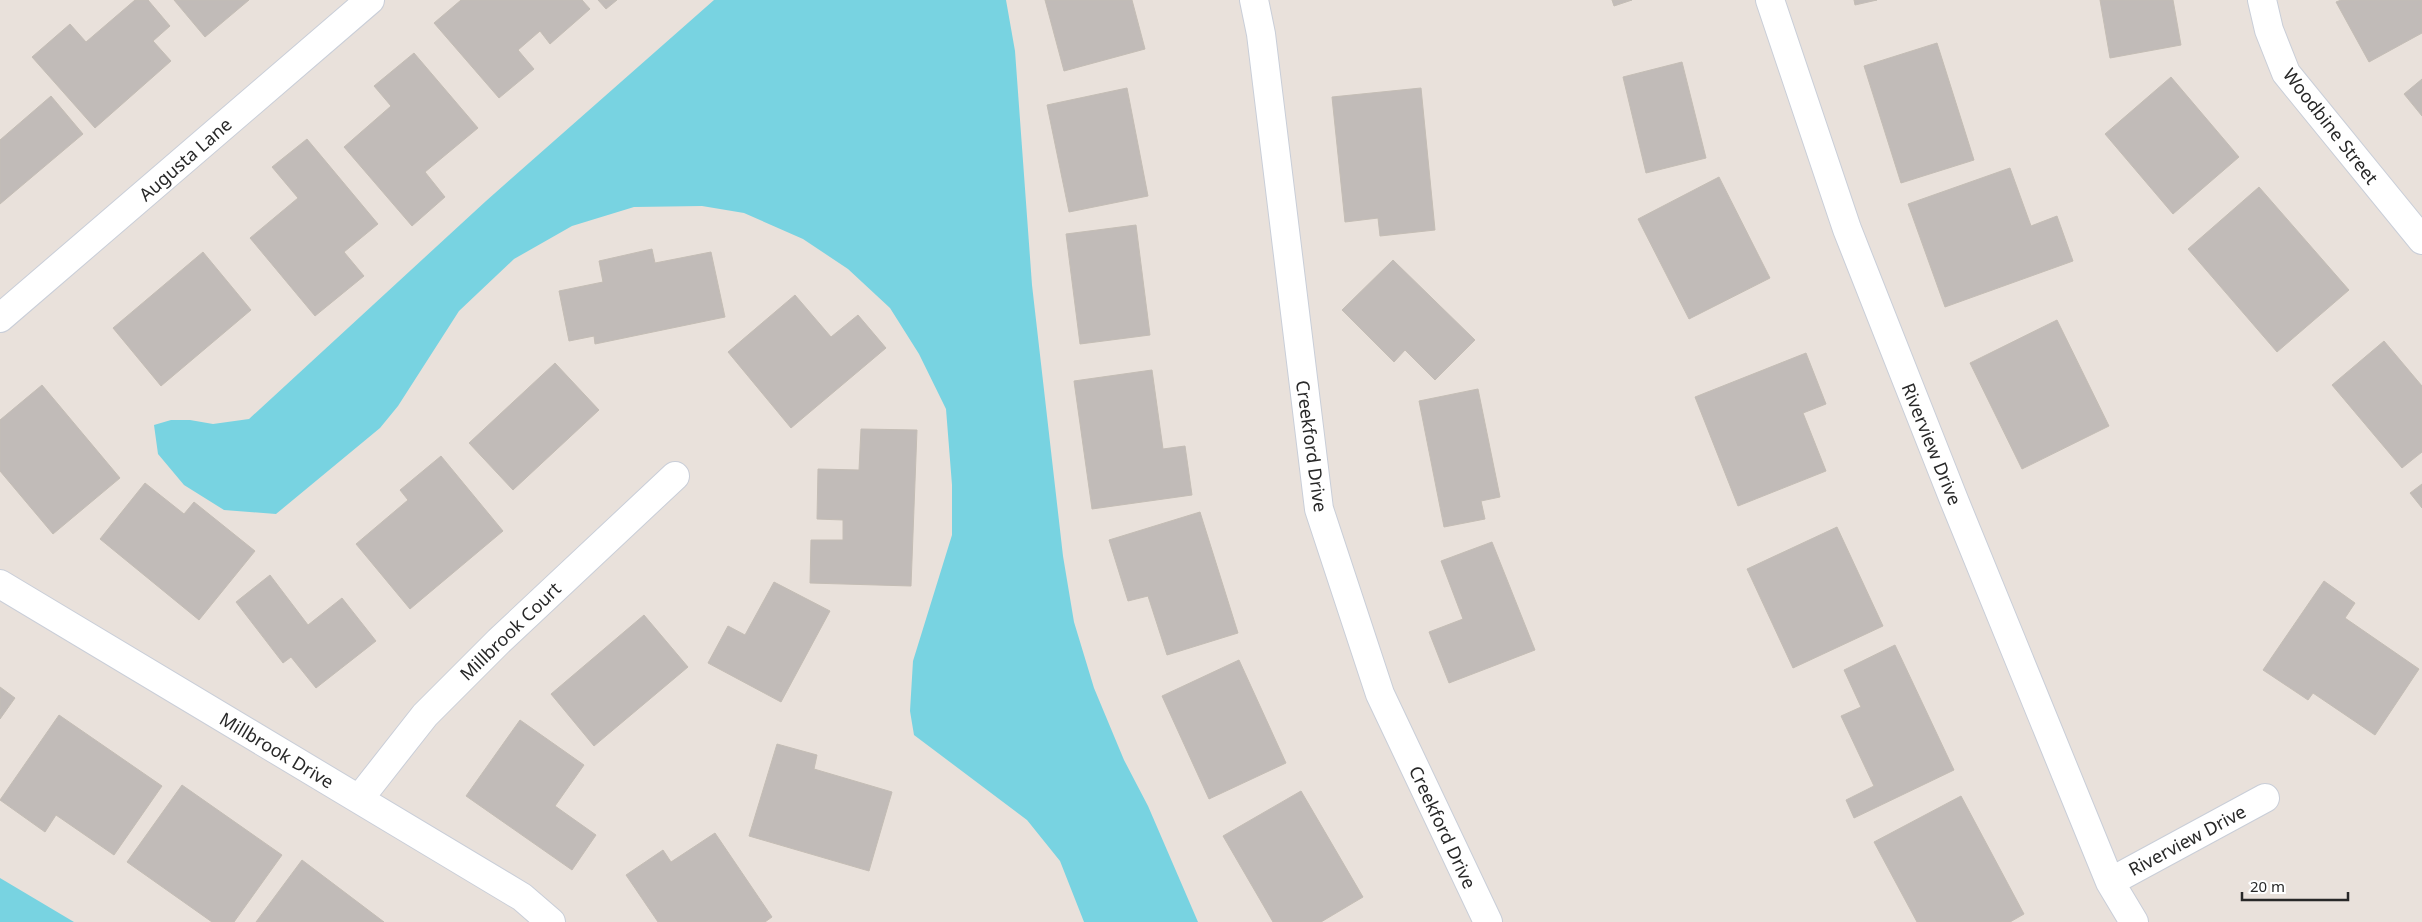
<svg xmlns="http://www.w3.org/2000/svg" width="2422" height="922" font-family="'Noto Sans',sans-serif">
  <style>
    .water { fill: #78d3e1 }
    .building { fill: #c1bbb8; stroke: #c4bdb5 }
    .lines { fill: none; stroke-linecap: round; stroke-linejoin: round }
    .minor-casing { stroke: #c9ced8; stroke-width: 30 }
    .minor { stroke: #fff; stroke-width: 28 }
    .labels { text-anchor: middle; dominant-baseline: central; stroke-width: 4; stroke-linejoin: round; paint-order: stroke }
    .street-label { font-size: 18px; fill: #282828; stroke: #fff }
  </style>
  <rect width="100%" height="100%" fill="#e9e1db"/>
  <path class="water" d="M 714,0 L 1006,0 L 1015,51 L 1032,285 L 1063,556 L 1074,622 L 1094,688 L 1124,760 L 1148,806 L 1198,922 L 1084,922 L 1060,861 L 1027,820 L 914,735 L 910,711 L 913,661 L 952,535 L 952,485 L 946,409 L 919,354 L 890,308 L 848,269 L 803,239 L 744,213 L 702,206 L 634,207 L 572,226 L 514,259 L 459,311 L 398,406 L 380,428 L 276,514 L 224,510 L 184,485 L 158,454 L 154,425 L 171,420 L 190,420 L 213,424 L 249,419 L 486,201 Z
    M 0,878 L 74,922 L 0,922 Z"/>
  <path class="building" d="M 135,0 L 148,0 L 170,26 L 153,41 L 171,61 L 95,128 L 32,57 L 70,24 L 86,42 Z
    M 174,0 L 249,0 L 205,37 Z
    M 461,0 L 582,0 L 590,9 L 550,44 L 540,31 L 518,50 L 534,69 L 499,98 L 434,23 Z
    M 598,0 L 617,0 L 606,9 Z
    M 1045,0 L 1132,0 L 1145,49 L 1064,71 Z
    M 1612,0 L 1632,0 L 1614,6 Z
    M 1854,0 L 1877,0 L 1855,5 Z
    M 2100,0 L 2173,0 L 2181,45 L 2110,58 Z
    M 2341,0 L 2422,0 L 2422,33 L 2369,62 L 2336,2 Z
    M 1937,43 L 1974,160 L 1901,183 L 1864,66 Z
    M 414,53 L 478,128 L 425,172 L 445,197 L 412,226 L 344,147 L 391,106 L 374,86 Z
    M 1682,62 L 1706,158 L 1646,173 L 1623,77 Z
    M 2171,77 L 2239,157 L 2173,214 L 2105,134 Z
    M 2422,79 L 2422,116 L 2404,94 Z
    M 1127,88 L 1148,196 L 1069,212 L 1047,105 Z
    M 1421,88 L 1435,230 L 1380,236 L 1378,218 L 1345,222 L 1332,97 Z
    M 51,96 L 83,134 L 0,204 L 0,140 Z
    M 307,139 L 378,224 L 344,252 L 364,276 L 315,316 L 250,238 L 298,198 L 272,167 Z
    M 2010,168 L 2031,226 L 2057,216 L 2073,261 L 1945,307 L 1908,204 Z
    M 1719,177 L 1770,278 L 1689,319 L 1638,219 Z
    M 2259,187 L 2349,290 L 2277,352 L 2188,249 Z
    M 1136,225 L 1150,335 L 1080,344 L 1066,234 Z
    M 652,249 L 655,263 L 711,252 L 725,317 L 595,344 L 594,336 L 569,341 L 559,291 L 603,282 L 599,261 Z
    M 203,252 L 251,310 L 161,386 L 113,328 Z
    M 1393,260 L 1475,340 L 1435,380 L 1405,350 L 1394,362 L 1342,310 Z
    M 795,295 L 831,337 L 858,315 L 886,348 L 791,428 L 728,352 Z
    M 2057,320 L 2109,426 L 2022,469 L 1970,363 Z
    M 2384,341 L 2422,386 L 2422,452 L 2402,468 L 2332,385 Z
    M 1806,353 L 1826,404 L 1803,413 L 1826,471 L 1738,506 L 1695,397 Z
    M 555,363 L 599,410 L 513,490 L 469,443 Z
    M 1152,370 L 1163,449 L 1185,446 L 1192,495 L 1092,509 L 1074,381 Z
    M 42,385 L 120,478 L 53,534 L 0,471 L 0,420 Z
    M 1478,389 L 1500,497 L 1481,501 L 1485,519 L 1444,527 L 1419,401 Z
    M 861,429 L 917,430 L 911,586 L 810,583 L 811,540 L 843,540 L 843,520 L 817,519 L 818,469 L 859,470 Z
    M 441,456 L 503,531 L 410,609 L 356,544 L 408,500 L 400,490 Z
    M 145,483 L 184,514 L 194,502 L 255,551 L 199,620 L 100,539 Z
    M 2422,484 L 2422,508 L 2410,493 Z
    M 1200,512 L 1238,633 L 1167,655 L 1148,596 L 1128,601 L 1109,540 Z
    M 1837,527 L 1883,626 L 1793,668 L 1747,569 Z
    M 1492,542 L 1535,650 L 1449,683 L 1429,632 L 1463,619 L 1441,561 Z
    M 270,575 L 308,625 L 342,598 L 376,641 L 316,688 L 291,657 L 283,663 L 236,602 Z
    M 2324,581 L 2355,603 L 2345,618 L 2419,669 L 2375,735 L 2313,693 L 2308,700 L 2263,670 Z
    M 774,582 L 830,611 L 781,702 L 708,663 L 728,626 L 745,635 Z
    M 644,615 L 688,667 L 594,746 L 551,694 Z
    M 1895,645 L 1954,770 L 1854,818 L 1846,800 L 1874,786 L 1841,716 L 1861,707 L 1844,670 Z
    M 1239,660 L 1286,763 L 1209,799 L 1162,696 Z
    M 0,687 L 15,698 L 0,719 Z
    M 59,715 L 162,786 L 114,855 L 56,815 L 45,832 L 0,800 Z
    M 520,720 L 584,765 L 555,806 L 596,835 L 572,870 L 466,796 Z
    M 777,744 L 817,755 L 814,769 L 892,792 L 869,871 L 749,836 Z
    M 182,785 L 282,855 L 234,922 L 212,922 L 127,862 Z
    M 1301,791 L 1363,897 L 1321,922 L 1273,922 L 1223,836 Z
    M 1961,796 L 2024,914 L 2010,922 L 1917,922 L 1874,842 Z
    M 715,833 L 772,917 L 765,922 L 658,922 L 626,875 L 663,850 L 671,862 Z
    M 302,860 L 384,922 L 256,922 Z"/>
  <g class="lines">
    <defs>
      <path id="minor" d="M 1254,0 L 1261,34 L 1319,509 L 1380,694 L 1488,922
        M 1770,0 L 1847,229 L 1954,500 L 2110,882 L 2134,922
        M 2262,0 L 2269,30 L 2286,73 L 2422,240
        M 0,318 L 370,0
        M 0,584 L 522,897 L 551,922
        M 359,799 L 425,715 L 499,641 L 675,476
        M 2110,882 L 2265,798"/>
    </defs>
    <use href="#minor" class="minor-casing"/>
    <use href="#minor" class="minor"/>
  </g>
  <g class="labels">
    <g class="street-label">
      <text transform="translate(2331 126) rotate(52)">Woodbine Street</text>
      <text transform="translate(185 159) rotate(-41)">Augusta Lane</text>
      <text transform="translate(1932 444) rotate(68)">Riverview Drive</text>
      <text transform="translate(1312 446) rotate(82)">Creekford Drive</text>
      <text transform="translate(510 631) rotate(-44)">Millbrook Court</text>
      <text transform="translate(277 750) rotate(31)">Millbrook Drive</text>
      <text transform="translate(1443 827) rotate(65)">Creekford Drive</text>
      <text transform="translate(2187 840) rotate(-28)">Riverview Drive</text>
    </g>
  </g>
  <path d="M2242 892v8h106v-8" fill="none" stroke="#282828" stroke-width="2.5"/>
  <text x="2250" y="892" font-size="15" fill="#282828" stroke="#ffffff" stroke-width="4" paint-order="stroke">20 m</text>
</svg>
